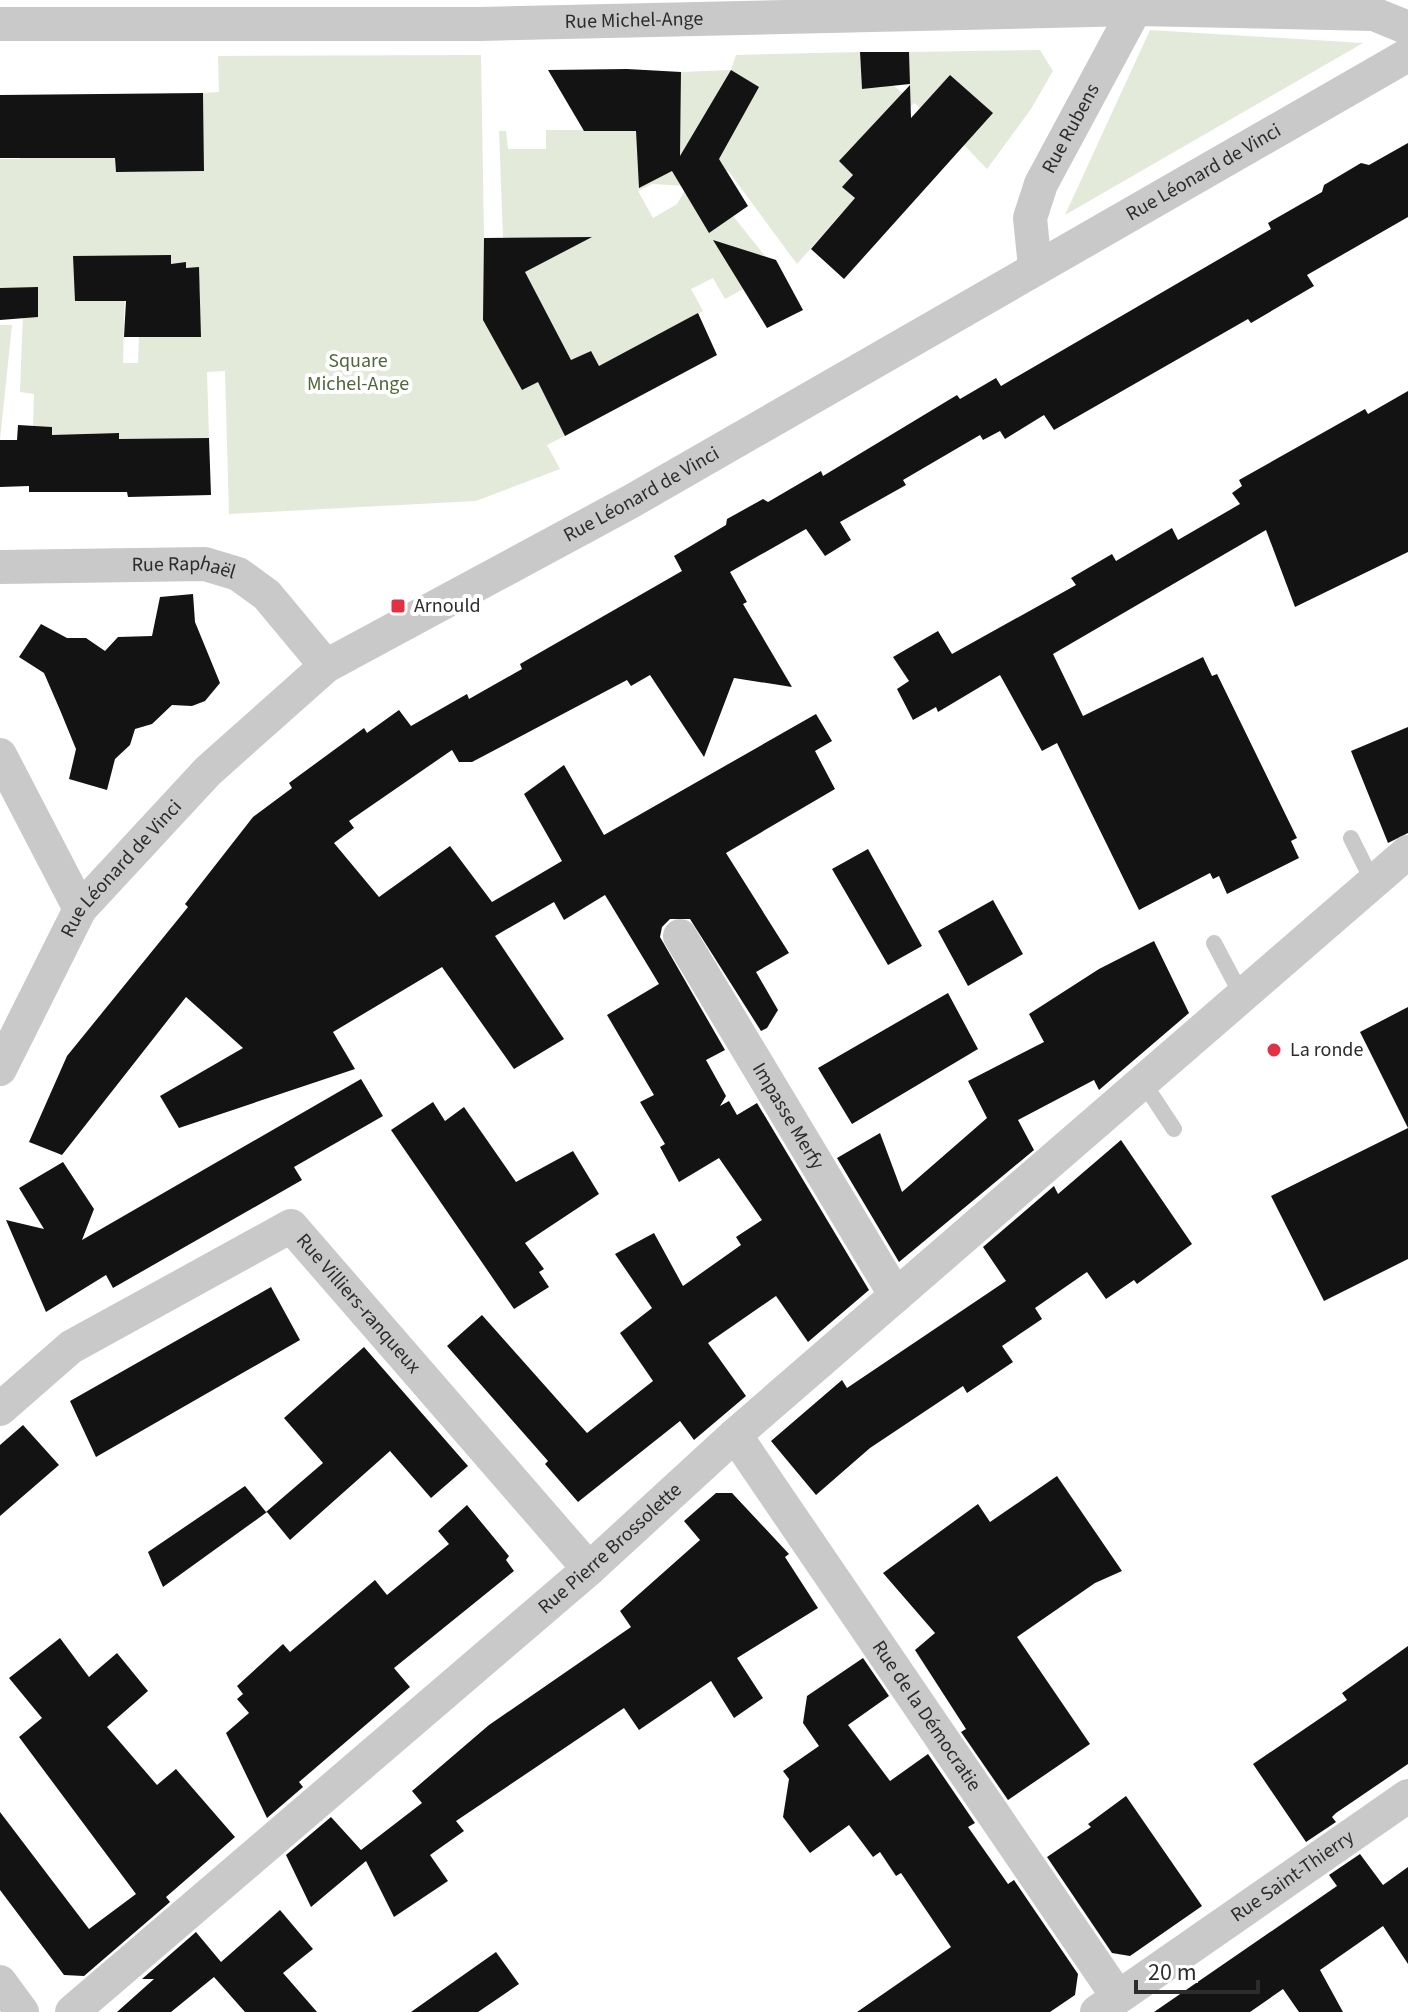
<svg xmlns="http://www.w3.org/2000/svg" width="1408" height="2012" font-family="'Source Sans 3',sans-serif">
  <style>
    .green { fill: #e3ead9; fill-rule: evenodd }
    .building { fill: #131313 }
    .lines { fill: none; stroke-linecap: round; stroke-linejoin: round }
    .lane { stroke: #c9c9c9; stroke-width: 16 }
    .street { stroke: #c9c9c9; stroke-width: 34 }
    .poi-dot { fill: #e03145; stroke: #fff; stroke-width: 3 }
    .labels { text-anchor: middle; dominant-baseline: central; stroke-width: 8; stroke-linejoin: round; paint-order: stroke }
    .street-label { font-size: 20px; fill: #2c2c2c; stroke: #fff }
    .park-label { font-size: 20px; fill: #51663b; stroke: #fff }
    .poi-label { font-size: 20px; fill: #2c2c2c; stroke: #fff; text-anchor: start }
  </style>
  <rect width="100%" height="100%" fill="#fff"/>
  <path class="green" d="M 1150,30 L 1363,43 L 1065,215 Z
    M 1040,50 L 1053,71 L 1031,109 L 987,169 L 964,145 L 950,75 L 920,108 L 914,103 L 883,137 L 856,142 L 839,161 L 853,175 L 843,187 L 855,198 L 797,264 L 729,172 L 703,159 L 733,216 L 765,256 L 757,254 L 732,267 L 745,288 L 725,299 L 713,278 L 691,289 L 703,311 L 599,366 L 590,351 L 572,360 L 565,436 L 547,445 L 560,469 L 476,501 L 229,514 L 225,371 L 207,372 L 209,438 L 164,439 L 118,450 L 119,433 L 87,434 L 52,447 L 52,427 L 33,426 L 34,394 L 20,392 L 24,288 L 0,288 L 0,159 L 20,159 L 19,142 L 64,142 L 65,158 L 115,158 L 116,172 L 204,171 L 203,93 L 219,92 L 218,56 L 481,55 L 484,238 L 503,238 L 499,131 L 506,131 L 508,149 L 546,149 L 546,130 L 680,130 L 681,72 L 731,70 L 736,55 L 860,52 L 862,89 L 884,87 L 883,77 L 910,99 L 909,52 ZM 652,184 L 687,186 L 687,187 L 677,204 L 653,218 L 638,191 ZM 125,287 L 200,287 L 200,319 L 139,337 L 138,363 L 123,363 Z
    M 0,325 L 12,325 L 0,440 Z"/>
  <path class="building" d="M 860,52 L 909,52 L 910,84 L 862,89 Z
    M 627,69 L 681,72 L 680,156 L 731,70 L 759,87 L 719,159 L 748,206 L 709,233 L 672,171 L 639,188 L 636,131 L 584,131 L 548,70 Z
    M 950,75 L 993,113 L 844,279 L 811,249 L 855,198 L 842,187 L 853,175 L 839,161 L 910,85 L 911,118 Z
    M 203,93 L 204,171 L 116,172 L 115,158 L 0,158 L 0,95 Z
    M 1408,143 L 1408,217 L 1307,275 L 1314,286 L 1251,323 L 1248,319 L 1054,430 L 1044,415 L 1005,439 L 1000,431 L 983,440 L 980,435 L 903,480 L 906,485 L 840,522 L 851,540 L 825,556 L 806,529 L 730,572 L 747,602 L 743,604 L 792,687 L 734,678 L 704,757 L 650,675 L 631,686 L 627,680 L 472,762 L 459,762 L 452,750 L 349,821 L 354,828 L 334,843 L 379,897 L 450,846 L 492,902 L 562,861 L 524,794 L 564,765 L 604,835 L 816,714 L 832,741 L 815,751 L 835,789 L 726,853 L 789,953 L 756,972 L 778,1010 L 767,1028 L 761,1031 L 690,919 L 670,919 L 662,927 L 660,937 L 725,1050 L 706,1060 L 726,1096 L 720,1106 L 729,1101 L 737,1115 L 757,1103 L 869,1290 L 808,1342 L 776,1296 L 708,1343 L 746,1396 L 694,1440 L 680,1421 L 578,1502 L 545,1464 L 548,1461 L 447,1346 L 482,1315 L 587,1433 L 653,1381 L 620,1333 L 652,1308 L 615,1254 L 654,1233 L 683,1286 L 741,1245 L 736,1237 L 762,1220 L 719,1158 L 679,1182 L 660,1147 L 665,1144 L 640,1102 L 654,1095 L 607,1015 L 659,984 L 605,895 L 564,920 L 554,902 L 495,936 L 564,1039 L 514,1069 L 442,967 L 333,1032 L 355,1069 L 179,1128 L 160,1096 L 243,1048 L 186,997 L 62,1155 L 29,1142 L 67,1056 L 188,907 L 185,904 L 253,817 L 292,788 L 289,783 L 364,728 L 367,733 L 399,710 L 411,726 L 467,694 L 469,699 L 522,669 L 520,664 L 682,571 L 674,556 L 726,525 L 727,519 L 763,499 L 768,502 L 821,471 L 823,476 L 957,395 L 960,399 L 996,378 L 1001,386 L 1271,229 L 1268,223 L 1322,192 L 1324,185 L 1361,163 L 1369,165 Z
    M 592,237 L 525,272 L 571,360 L 591,351 L 599,366 L 698,313 L 717,355 L 565,436 L 538,382 L 522,390 L 483,320 L 484,238 Z
    M 713,240 L 776,260 L 803,310 L 767,328 Z
    M 171,255 L 171,264 L 186,262 L 186,268 L 199,267 L 201,337 L 124,337 L 126,301 L 75,301 L 73,256 Z
    M 38,287 L 38,317 L 0,320 L 0,288 Z
    M 1408,391 L 1408,552 L 1295,607 L 1266,530 L 1053,654 L 1083,716 L 1203,657 L 1212,676 L 1217,674 L 1297,838 L 1291,841 L 1299,858 L 1227,894 L 1219,876 L 1213,879 L 1210,873 L 1139,910 L 1057,743 L 1042,751 L 1000,675 L 938,712 L 936,707 L 913,720 L 897,689 L 909,681 L 893,657 L 938,631 L 952,654 L 1076,585 L 1071,578 L 1112,554 L 1116,561 L 1172,528 L 1178,540 L 1240,504 L 1232,493 L 1242,486 L 1239,480 L 1365,409 L 1368,414 Z
    M 18,425 L 52,427 L 52,435 L 119,433 L 119,439 L 209,438 L 211,495 L 128,497 L 127,492 L 29,492 L 29,486 L 0,487 L 0,440 L 17,440 Z
    M 193,594 L 195,622 L 220,683 L 205,701 L 192,706 L 172,705 L 152,724 L 135,729 L 130,745 L 115,759 L 107,790 L 69,779 L 76,749 L 60,710 L 44,673 L 19,657 L 41,624 L 67,638 L 86,638 L 105,651 L 118,637 L 152,636 L 160,597 Z
    M 1408,727 L 1408,833 L 1388,843 L 1351,751 Z
    M 868,849 L 922,946 L 888,965 L 832,869 Z
    M 993,900 L 1023,954 L 968,986 L 938,931 Z
    M 1154,941 L 1189,1013 L 1099,1090 L 1094,1080 L 1018,1120 L 1034,1150 L 899,1262 L 837,1158 L 880,1133 L 902,1192 L 987,1118 L 968,1081 L 1044,1042 L 1029,1014 L 1099,969 Z
    M 948,993 L 978,1049 L 852,1124 L 818,1068 Z
    M 1408,1007 L 1408,1128 L 1360,1032 Z
    M 361,1079 L 383,1116 L 294,1167 L 302,1180 L 113,1288 L 106,1275 L 46,1312 L 6,1220 L 44,1229 L 19,1188 L 63,1162 L 94,1209 L 82,1240 Z
    M 433,1102 L 445,1121 L 464,1107 L 516,1182 L 573,1151 L 599,1194 L 525,1243 L 544,1269 L 539,1272 L 549,1287 L 514,1309 L 391,1130 Z
    M 1408,1128 L 1408,1259 L 1324,1301 L 1271,1196 Z
    M 1121,1140 L 1192,1244 L 1137,1284 L 1134,1280 L 1106,1299 L 1087,1272 L 1035,1308 L 1042,1319 L 1002,1346 L 1013,1362 L 967,1393 L 963,1386 L 870,1448 L 816,1495 L 771,1441 L 842,1380 L 847,1388 L 1006,1281 L 983,1247 L 1054,1186 L 1058,1194 Z
    M 271,1287 L 300,1340 L 96,1457 L 70,1401 Z
    M 364,1347 L 468,1466 L 431,1498 L 390,1451 L 290,1540 L 267,1512 L 163,1587 L 148,1552 L 245,1486 L 266,1512 L 323,1463 L 284,1418 Z
    M 23,1425 L 59,1465 L 0,1516 L 0,1445 Z
    M 1057,1476 L 1122,1571 L 1095,1583 L 1017,1637 L 1090,1744 L 1008,1800 L 961,1732 L 966,1729 L 915,1650 L 935,1633 L 883,1573 L 978,1504 L 990,1522 Z
    M 716,1493 L 732,1493 L 789,1554 L 785,1557 L 818,1608 L 737,1658 L 763,1698 L 734,1718 L 711,1681 L 639,1730 L 624,1708 L 456,1821 L 464,1831 L 430,1855 L 448,1881 L 394,1917 L 366,1861 L 311,1907 L 286,1855 L 331,1817 L 361,1850 L 422,1803 L 412,1791 L 489,1725 L 631,1627 L 620,1611 L 700,1540 L 684,1521 Z
    M 467,1505 L 509,1556 L 506,1560 L 514,1571 L 394,1668 L 410,1687 L 299,1782 L 303,1787 L 267,1818 L 226,1733 L 249,1713 L 237,1699 L 243,1694 L 237,1686 L 283,1644 L 290,1652 L 375,1580 L 387,1595 L 449,1544 L 438,1531 Z
    M 60,1638 L 89,1677 L 117,1653 L 148,1691 L 107,1727 L 157,1785 L 176,1769 L 235,1837 L 166,1897 L 170,1902 L 84,1976 L 64,1975 L 0,1890 L 0,1812 L 89,1929 L 136,1894 L 19,1737 L 42,1718 L 9,1678 Z
    M 1408,1646 L 1408,1764 L 1336,1813 L 1332,1817 L 1336,1822 L 1306,1842 L 1253,1764 L 1347,1700 L 1342,1693 Z
    M 863,1658 L 889,1696 L 848,1725 L 890,1781 L 928,1754 L 975,1823 L 968,1827 L 1008,1884 L 1014,1880 L 1078,1974 L 1075,1995 L 1050,2012 L 857,2012 L 951,1947 L 901,1873 L 896,1876 L 880,1852 L 873,1857 L 849,1825 L 810,1853 L 783,1817 L 789,1779 L 783,1771 L 819,1746 L 803,1723 L 807,1696 Z
    M 1126,1796 L 1202,1906 L 1130,1956 L 1112,1953 L 1047,1857 L 1091,1827 L 1088,1824 Z
    M 1360,1854 L 1383,1885 L 1408,1867 L 1408,1964 L 1383,1926 L 1320,1970 L 1343,2012 L 1299,2012 L 1283,1989 L 1250,2012 L 1154,2012 L 1337,1886 L 1329,1875 Z
    M 280,1910 L 313,1949 L 283,1973 L 317,2012 L 245,2012 L 214,1977 L 171,2012 L 117,2012 L 154,1979 L 142,1979 L 196,1932 L 221,1962 Z
    M 496,1952 L 519,1984 L 478,2012 L 411,2012 Z"/>
  <g class="lines">
    <path class="lane" d="M 1351,838 L 1373,882
      M 1214,943 L 1242,996
      M 1143,1082 L 1174,1129"/>
    <g class="street">
      <path id="s1" d="M 0,24 L 480,24 L 1136,9 L 1374,14 L 1408,28"/>
      <path id="s2" d="M 1035,267 L 1030,218 L 1041,184 L 1140,0"/>
      <path id="s3" d="M 0,567 L 205,564 L 238,574 L 267,595 L 326,666"/>
      <path d="M 0,755 L 80,909"/>
      <path id="s4" d="M 680,936 L 896,1296"/>
      <path id="s5" d="M 0,1069 L 80,909 L 208,771 L 326,666 L 630,502 L 1408,55"/>
      <path id="s6" d="M 0,1409 L 71,1347 L 291,1226 L 589,1569"/>
      <path id="s7" d="M 735,1435 L 1118,1997"/>
      <path d="M 0,1982 L 22,2012"/>
      <path id="s8" d="M 72,2012 L 589,1569 L 735,1435 L 1408,852"/>
      <path id="s9" d="M 1097,2012 L 1408,1796"/>
    </g>
  </g>
  <g class="poi-dot">
    <rect x="390" y="598" width="16" height="16" rx="4"/>
    <circle cx="1274" cy="1050" r="8"/>
  </g>
  <g class="labels">
    <g class="street-label">
      <text stroke="none"><textPath href="#s1" startOffset="634">Rue Michel-Ange</textPath></text>
      <text stroke="none"><textPath href="#s2" startOffset="148">Rue Rubens</textPath></text>
      <text stroke="none"><textPath href="#s5" startOffset="1532">Rue Léonard de Vinci</textPath></text>
      <text stroke="none"><textPath href="#s5" startOffset="884">Rue Léonard de Vinci</textPath></text>
      <text stroke="none"><textPath href="#s3" startOffset="184">Rue Raphaël</textPath></text>
      <text stroke="none"><textPath href="#s5" startOffset="236">Rue Léonard de Vinci</textPath></text>
      <text stroke="none"><textPath href="#s4" startOffset="210">Impasse Merfy</textPath></text>
      <text stroke="none"><textPath href="#s6" startOffset="448">Rue Villiers-ranqueux</textPath></text>
      <text stroke="none"><textPath href="#s8" startOffset="710">Rue Pierre Brossolette</textPath></text>
      <text stroke="none"><textPath href="#s7" startOffset="340">Rue de la Démocratie</textPath></text>
      <text stroke="none"><textPath href="#s9" startOffset="238">Rue Saint-Thierry</textPath></text>
    </g>
    <g class="park-label">
      <text x="358" y="361">Square<tspan x="358" dy="23">Michel-Ange</tspan></text>
    </g>
    <g class="poi-label">
      <text x="414" y="606">Arnould</text>
      <text x="1290" y="1050">La ronde</text>
    </g>
  </g>
  <path d="M1136 1980v12h122v-12" fill="none" stroke="#2c2c2c" stroke-width="4"/>
  <text x="1148" y="1980" font-size="24" fill="#2c2c2c" stroke="#ffffff" stroke-width="6" paint-order="stroke">20 m</text>
</svg>
